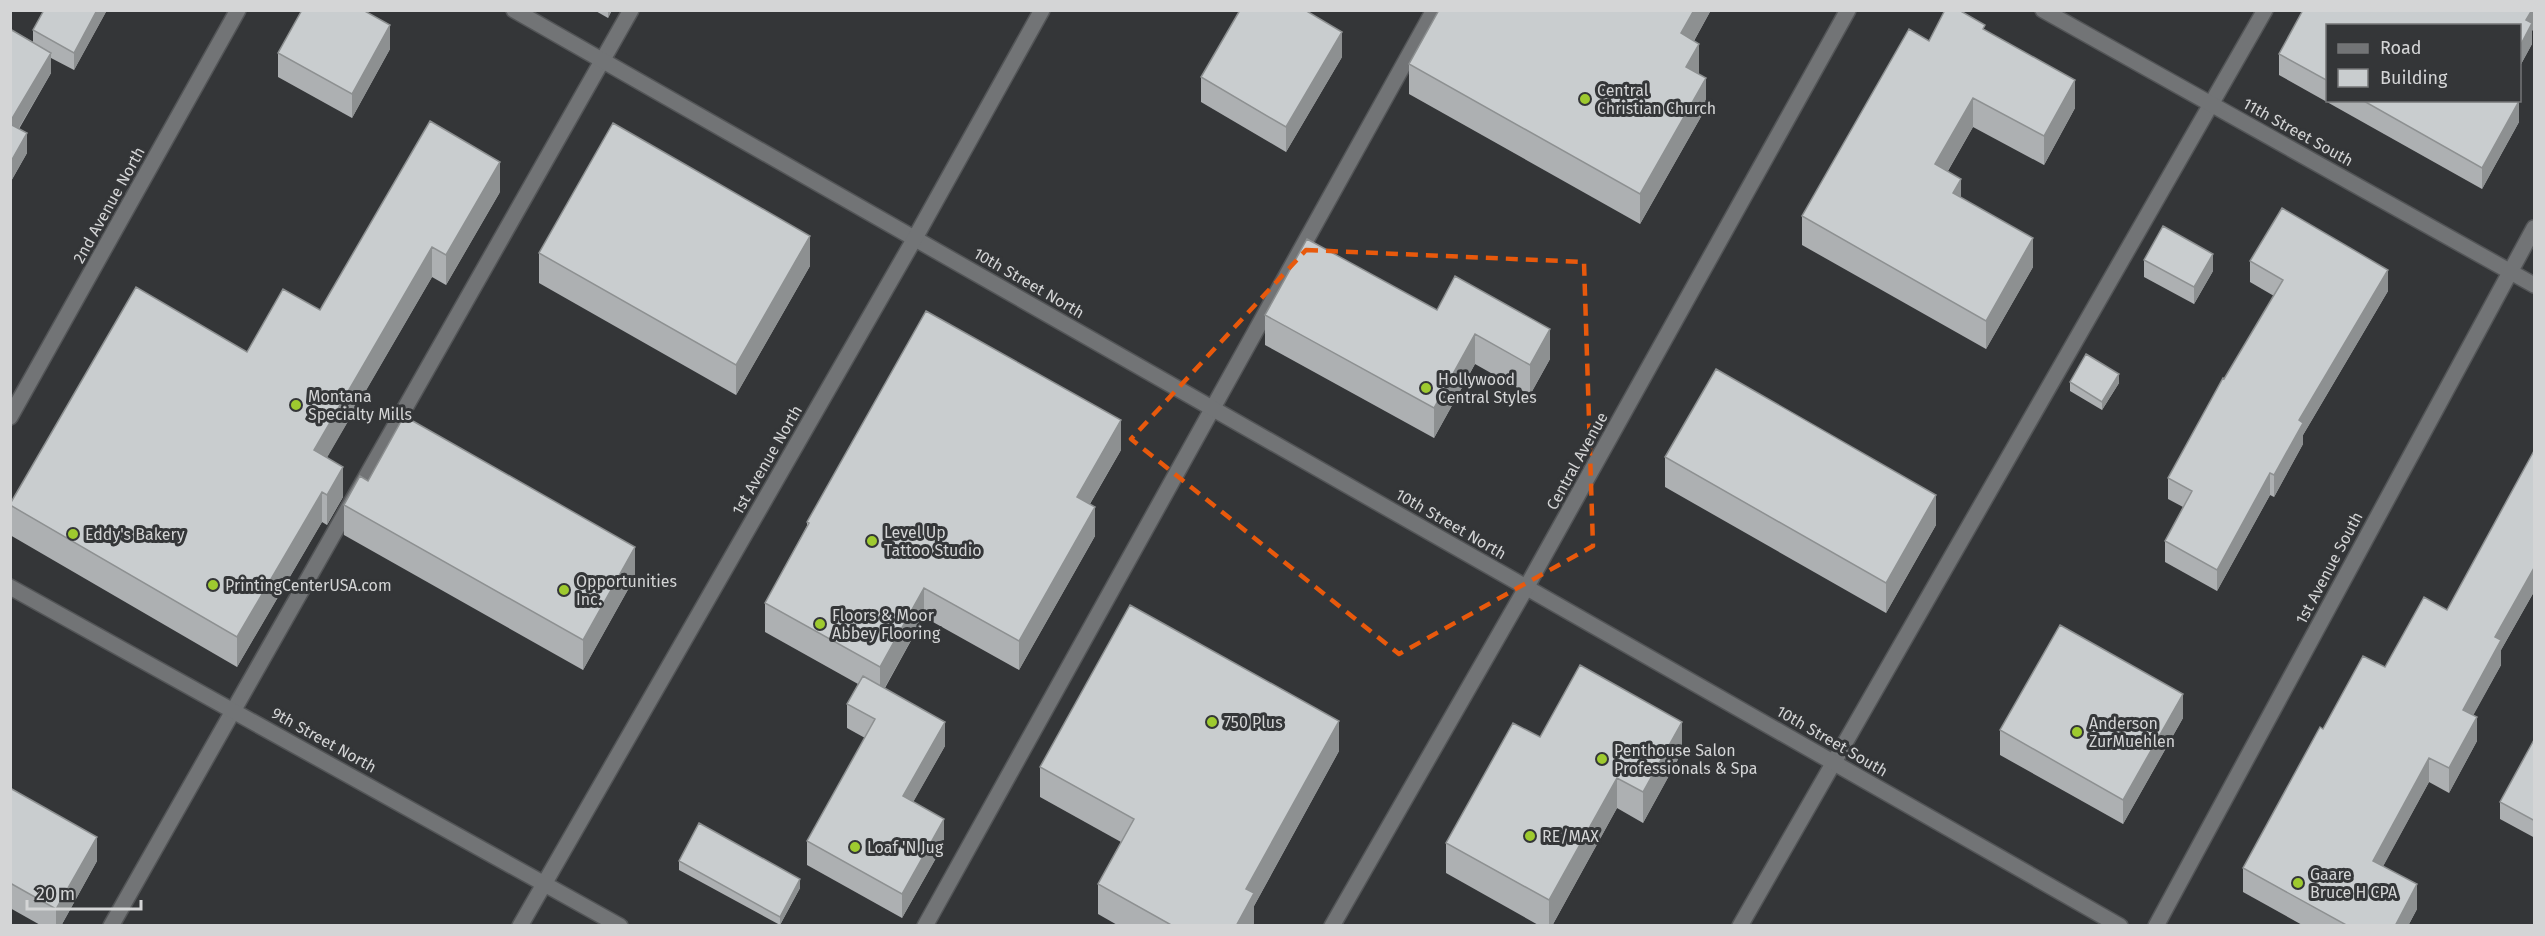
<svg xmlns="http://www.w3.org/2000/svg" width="2545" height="936" font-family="'Fira Sans',sans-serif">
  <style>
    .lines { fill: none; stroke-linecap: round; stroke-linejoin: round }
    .lane-casing { stroke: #535557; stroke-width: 18 }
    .street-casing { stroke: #535557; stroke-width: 18 }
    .secondary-casing { stroke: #535557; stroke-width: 18 }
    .lane { stroke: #727476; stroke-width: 15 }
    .street { stroke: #727476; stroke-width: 15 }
    .secondary { stroke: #727476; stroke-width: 15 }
    .wall { fill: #adb0b2 }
    .shaded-wall { fill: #8d9091 }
    .building { fill: #c9cdcf; stroke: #8d9091; stroke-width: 1.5 }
    .marked { fill: none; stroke: #e8590c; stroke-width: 4.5; stroke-dasharray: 12 8; stroke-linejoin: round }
    .poi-dot { fill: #9eca2f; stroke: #343638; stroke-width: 2 }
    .labels { text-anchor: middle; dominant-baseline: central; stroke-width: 6; stroke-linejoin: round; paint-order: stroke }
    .poi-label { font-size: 16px; fill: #d4d5d6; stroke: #343638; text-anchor: start }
    .street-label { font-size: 16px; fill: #d4d5d6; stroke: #343638 }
  </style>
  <rect width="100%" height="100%" fill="#343638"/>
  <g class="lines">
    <defs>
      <path id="lane" d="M 111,926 L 631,10
        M 925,926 L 1434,10
        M 1740,926 L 2265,10"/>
      <path id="street" d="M 514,10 L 2120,926
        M 2043,10 L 2534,285
        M 2156,926 L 2534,228"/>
      <path id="secondary" d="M 10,417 L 238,10
        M 10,587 L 620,926
        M 520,926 L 915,238 L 1042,10
        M 1332,926 L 1526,588 L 1848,10"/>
    </defs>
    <use href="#lane" class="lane-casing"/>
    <use href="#street" class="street-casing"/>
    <use href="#secondary" class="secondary-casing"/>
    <use href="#lane" class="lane"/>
    <use href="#street" class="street"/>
    <use href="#secondary" class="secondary"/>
  </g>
  <path class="wall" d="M 44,10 L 107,10 L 74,70 L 51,58 L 51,73 L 19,129 L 27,153 L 10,183 L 10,29 L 33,42 L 33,30 Z
    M 594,10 L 612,10 L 608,18 Z
    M 1711,10 L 1694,41 L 1699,74 L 1706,108 L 1640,224 L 1409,94 L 1409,64 Z
    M 2303,10 L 2535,10 L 2535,26 L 2532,31 L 2532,44 L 2520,66 L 2520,26 L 2328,26 L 2328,100 L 2519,101 L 2519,122 L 2482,189 L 2279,75 L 2279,54 Z
    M 1985,31 L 2075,108 L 2044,165 L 1973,127 L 1948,171 L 1961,198 L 2033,267 L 1986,349 L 1802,245 L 1802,216 L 1929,41 Z
    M 390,49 L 352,118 L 278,77 L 278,53 Z
    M 1342,57 L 1286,152 L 1201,102 L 1201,77 Z
    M 500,192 L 446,285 L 432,277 L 327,457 L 343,497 L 327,525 L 322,522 L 237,667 L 10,535 L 10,504 L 247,352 L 320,310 Z
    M 539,253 L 810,266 L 736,395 L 539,283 Z
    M 2144,260 L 2213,271 L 2194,304 L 2144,277 Z
    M 2250,261 L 2388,291 L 2303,435 L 2303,444 L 2274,497 L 2270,495 L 2217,591 L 2165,562 L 2165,541 L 2183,507 L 2168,499 L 2168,478 L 2274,296 L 2250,282 Z
    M 1437,310 L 1550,359 L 1530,395 L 1475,364 L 1434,438 L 1265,345 L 1265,315 Z
    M 2070,382 L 2119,383 L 2102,410 L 2070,391 Z
    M 2535,449 L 2535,590 L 2501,650 L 2501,665 L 2473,715 L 2477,741 L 2449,793 L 2429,782 L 2383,866 L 2417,909 L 2408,926 L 2304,926 L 2243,892 L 2243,868 L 2323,729 L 2385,667 L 2447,610 Z
    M 1121,450 L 1090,504 L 1095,536 L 1019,670 L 924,617 L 885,688 L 945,746 L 913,802 L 944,844 L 902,918 L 807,865 L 807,841 L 865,738 L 847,728 L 847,704 L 858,684 L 765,632 L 765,603 L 807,526 L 807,522 Z
    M 1665,457 L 1936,525 L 1886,613 L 1665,487 Z
    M 368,481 L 635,577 L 583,670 L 344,535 L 344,505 Z
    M 2183,718 L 2123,824 L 2000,755 L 2000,730 Z
    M 1540,737 L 1682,752 L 1643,823 L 1617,808 L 1552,926 L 1540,926 L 1446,873 L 1446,843 Z
    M 2535,738 L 2535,838 L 2500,819 L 2500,802 Z
    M 1339,751 L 1254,906 L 1254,923 L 1252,926 L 1119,926 L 1098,914 L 1098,884 L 1121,842 L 1040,797 L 1040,767 Z
    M 10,788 L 97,861 L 61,926 L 42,926 L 10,908 Z
    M 679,861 L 800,888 L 780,925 L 679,870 Z"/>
  <path class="shaded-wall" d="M 97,10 L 107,10 L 74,70 L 74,53 Z
    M 608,10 L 612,10 L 608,18 Z
    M 1694,10 L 1711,10 L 1681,64 L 1681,33 Z
    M 2532,10 L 2535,10 L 2535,26 L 2532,31 L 2532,44 L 2520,66 L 2520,46 L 2526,20 Z
    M 390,25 L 390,49 L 352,118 L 352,94 Z
    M 1342,32 L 1342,57 L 1286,152 L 1286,127 Z
    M 1699,44 L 1699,74 L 1686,67 Z
    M 51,53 L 51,73 L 10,143 L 10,122 Z
    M 1706,78 L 1706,108 L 1640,224 L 1640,194 Z
    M 2075,80 L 2075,108 L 2044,165 L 2044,136 Z
    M 1973,98 L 1973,127 L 1935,193 L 1935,164 Z
    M 2519,101 L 2519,122 L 2482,189 L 2482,168 Z
    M 27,133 L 27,153 L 10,183 L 10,163 Z
    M 500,162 L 500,192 L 446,285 L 446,255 Z
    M 1961,179 L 1961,207 L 1953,193 Z
    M 810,236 L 810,266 L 736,395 L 736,365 Z
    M 2033,238 L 2033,267 L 1986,349 L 1986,321 Z
    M 432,247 L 432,277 L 314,480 L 314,450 Z
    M 2213,254 L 2213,271 L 2194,304 L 2194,287 Z
    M 2388,270 L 2388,291 L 2303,435 L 2303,444 L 2274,497 L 2274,475 L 2299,420 Z
    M 1550,329 L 1550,359 L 1530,395 L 1530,365 Z
    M 1475,334 L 1475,364 L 1434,438 L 1434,408 Z
    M 2119,374 L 2119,383 L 2102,410 L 2102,402 Z
    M 1121,420 L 1121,450 L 1077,526 L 1077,497 Z
    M 343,467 L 343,497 L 327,525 L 327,495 Z
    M 2270,473 L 2270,495 L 2217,591 L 2217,570 Z
    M 322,492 L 322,522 L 237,667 L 237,637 Z
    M 1936,495 L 1936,525 L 1886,613 L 1886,583 Z
    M 1095,507 L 1095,536 L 1019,670 L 1019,641 Z
    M 635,547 L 635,577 L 583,670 L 583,640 Z
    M 2535,566 L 2535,590 L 2501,650 L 2501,665 L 2463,734 L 2463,710 L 2495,637 Z
    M 924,588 L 924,617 L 880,696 L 880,667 Z
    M 2183,694 L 2183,718 L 2123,824 L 2123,800 Z
    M 2477,717 L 2477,741 L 2449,793 L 2449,768 Z
    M 1339,721 L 1339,751 L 1254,906 L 1254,923 L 1252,926 L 1236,926 L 1246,889 Z
    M 945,722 L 945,746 L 903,820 L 903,796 Z
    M 1682,722 L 1682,752 L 1643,823 L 1643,792 Z
    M 2429,758 L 2429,782 L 2373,885 L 2373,861 Z
    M 1617,778 L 1617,808 L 1552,926 L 1549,926 L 1549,900 Z
    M 944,819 L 944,844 L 902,918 L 902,894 Z
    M 97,837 L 97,861 L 61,926 L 56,926 L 56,909 Z
    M 800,879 L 800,888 L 780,925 L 780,917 Z
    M 2417,884 L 2417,909 L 2408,926 L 2395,926 Z"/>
  <path class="building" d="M 44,10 L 97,10 L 74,53 L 33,30 Z
    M 302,10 L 363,10 L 390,25 L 352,94 L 278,53 Z
    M 1240,10 L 1305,10 L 1342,32 L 1286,127 L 1201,77 Z
    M 1439,10 L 1694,10 L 1681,33 L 1699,44 L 1686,67 L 1706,78 L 1640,194 L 1409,64 Z
    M 1945,10 L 1959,10 L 1985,25 L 1983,29 L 2075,80 L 2044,136 L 1973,98 L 1935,164 L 1961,179 L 1953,193 L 2033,238 L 1986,321 L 1802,216 L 1909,29 L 1929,41 Z
    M 2303,10 L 2532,10 L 2526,20 L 2532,23 L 2520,46 L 2520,26 L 2328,26 L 2328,81 L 2279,54 Z
    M 10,29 L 51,53 L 10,122 Z
    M 2362,100 L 2518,100 L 2519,101 L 2482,168 Z
    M 430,121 L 500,162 L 446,255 L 432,247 L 314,450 L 343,467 L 327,495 L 322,492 L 237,637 L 10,505 L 10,504 L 136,287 L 247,352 L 283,289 L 320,310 Z
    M 613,123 L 810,236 L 736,365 L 539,253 Z
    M 10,124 L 27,133 L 10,163 Z
    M 2282,208 L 2388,270 L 2299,420 L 2303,423 L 2274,475 L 2270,473 L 2217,570 L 2165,541 L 2192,491 L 2168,478 L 2223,378 L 2224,379 L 2283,280 L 2250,261 Z
    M 2163,226 L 2213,254 L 2194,287 L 2144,260 Z
    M 1307,239 L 1437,310 L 1455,276 L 1550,329 L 1530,365 L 1475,334 L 1434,408 L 1265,315 Z
    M 926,311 L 1121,420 L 1077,497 L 1095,507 L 1019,641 L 924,588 L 880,667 L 765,603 L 809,523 L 807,522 Z
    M 2086,354 L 2119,374 L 2102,402 L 2070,382 Z
    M 1716,369 L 1936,495 L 1886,583 L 1665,457 Z
    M 404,416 L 635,547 L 583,640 L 344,505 L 360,476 L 368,481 Z
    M 2535,449 L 2535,566 L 2495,637 L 2501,640 L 2463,710 L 2477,717 L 2449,768 L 2429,758 L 2373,861 L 2417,884 L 2395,926 L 2348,926 L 2243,868 L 2320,727 L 2323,729 L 2363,656 L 2385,667 L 2424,597 L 2447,610 Z
    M 1130,605 L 1339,721 L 1246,889 L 1254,893 L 1236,926 L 1173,926 L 1098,884 L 1134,819 L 1040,767 Z
    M 2060,625 L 2183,694 L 2123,800 L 2000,730 Z
    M 1580,665 L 1682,722 L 1643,792 L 1617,778 L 1549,900 L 1446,843 L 1513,723 L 1540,737 Z
    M 863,676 L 945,722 L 903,796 L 944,819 L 902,894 L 807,841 L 875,719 L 847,704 Z
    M 2535,738 L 2535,821 L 2500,802 Z
    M 10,788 L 97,837 L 56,909 L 10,883 Z
    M 699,823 L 800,879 L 780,917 L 679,861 Z"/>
  <path class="marked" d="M 1306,250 L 1584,262 L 1593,546 L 1399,654 L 1131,439 Z"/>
  <g class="poi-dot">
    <circle cx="1585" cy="99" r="6"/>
    <circle cx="1426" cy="388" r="6"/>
    <circle cx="296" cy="405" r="6"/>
    <circle cx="73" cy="534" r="6"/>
    <circle cx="872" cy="541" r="6"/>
    <circle cx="213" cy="585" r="6"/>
    <circle cx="564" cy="590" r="6"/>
    <circle cx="820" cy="624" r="6"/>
    <circle cx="1212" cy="722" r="6"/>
    <circle cx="2077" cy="732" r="6"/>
    <circle cx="1602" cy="759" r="6"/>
    <circle cx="1530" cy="836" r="6"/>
    <circle cx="855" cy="847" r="6"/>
    <circle cx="2298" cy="883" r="6"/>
  </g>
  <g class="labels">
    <g class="poi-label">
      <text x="1597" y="90">Central<tspan x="1597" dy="18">Christian Church</tspan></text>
      <text x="1438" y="379">Hollywood<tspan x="1438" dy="18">Central Styles</tspan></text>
      <text x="308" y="396">Montana<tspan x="308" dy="18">Specialty Mills</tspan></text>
      <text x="884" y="532">Level Up<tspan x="884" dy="18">Tattoo Studio</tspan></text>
      <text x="85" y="534">Eddy's Bakery</text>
      <text x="576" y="581">Opportunities<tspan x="576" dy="18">Inc.</tspan></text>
      <text x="225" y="585">PrintingCenterUSA.com</text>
      <text x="832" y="615">Floors &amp; Moor<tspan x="832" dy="18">Abbey Flooring</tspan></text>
      <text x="1224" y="722">750 Plus</text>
      <text x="2089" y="723">Anderson<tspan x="2089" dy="18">ZurMuehlen</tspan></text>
      <text x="1614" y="750">Penthouse Salon<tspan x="1614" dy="18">Professionals &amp; Spa</tspan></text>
      <text x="1542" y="836">RE/MAX</text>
      <text x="867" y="847">Loaf 'N Jug</text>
      <text x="2310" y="874">Gaare<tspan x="2310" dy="18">Bruce H CPA</tspan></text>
    </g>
    <g class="street-label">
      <text transform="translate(2298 132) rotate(29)">11th Street South</text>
      <text transform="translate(109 205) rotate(-61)">2nd Avenue North</text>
      <text transform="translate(1029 283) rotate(30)">10th Street North</text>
      <text transform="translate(767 460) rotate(-60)">1st Avenue North</text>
      <text transform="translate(1577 461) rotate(-61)">Central Avenue</text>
      <text transform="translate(1451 524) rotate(30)">10th Street North</text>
      <text transform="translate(2329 568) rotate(-62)">1st Avenue South</text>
      <text transform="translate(324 740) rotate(29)">9th Street North</text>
      <text transform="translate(1832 741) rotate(30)">10th Street South</text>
    </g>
  </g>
  <rect width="2545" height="936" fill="none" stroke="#d4d5d6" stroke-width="24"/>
  <rect x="2326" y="24" width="195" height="78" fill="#343638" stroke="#747677" stroke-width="1.5"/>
  <rect x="2338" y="44" width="30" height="9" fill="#727476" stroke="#747677" stroke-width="1.5"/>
  <text x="2380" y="54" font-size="18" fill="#d4d5d6">Road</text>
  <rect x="2338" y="69" width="30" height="18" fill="#c9cdcf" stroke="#747677" stroke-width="1.5"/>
  <text x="2380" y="84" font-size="18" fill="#d4d5d6">Building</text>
  <path d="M27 900v9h114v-9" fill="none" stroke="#d4d5d6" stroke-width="3"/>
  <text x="36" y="900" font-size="18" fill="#d4d5d6" stroke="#343638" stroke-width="4.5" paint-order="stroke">20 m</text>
</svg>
